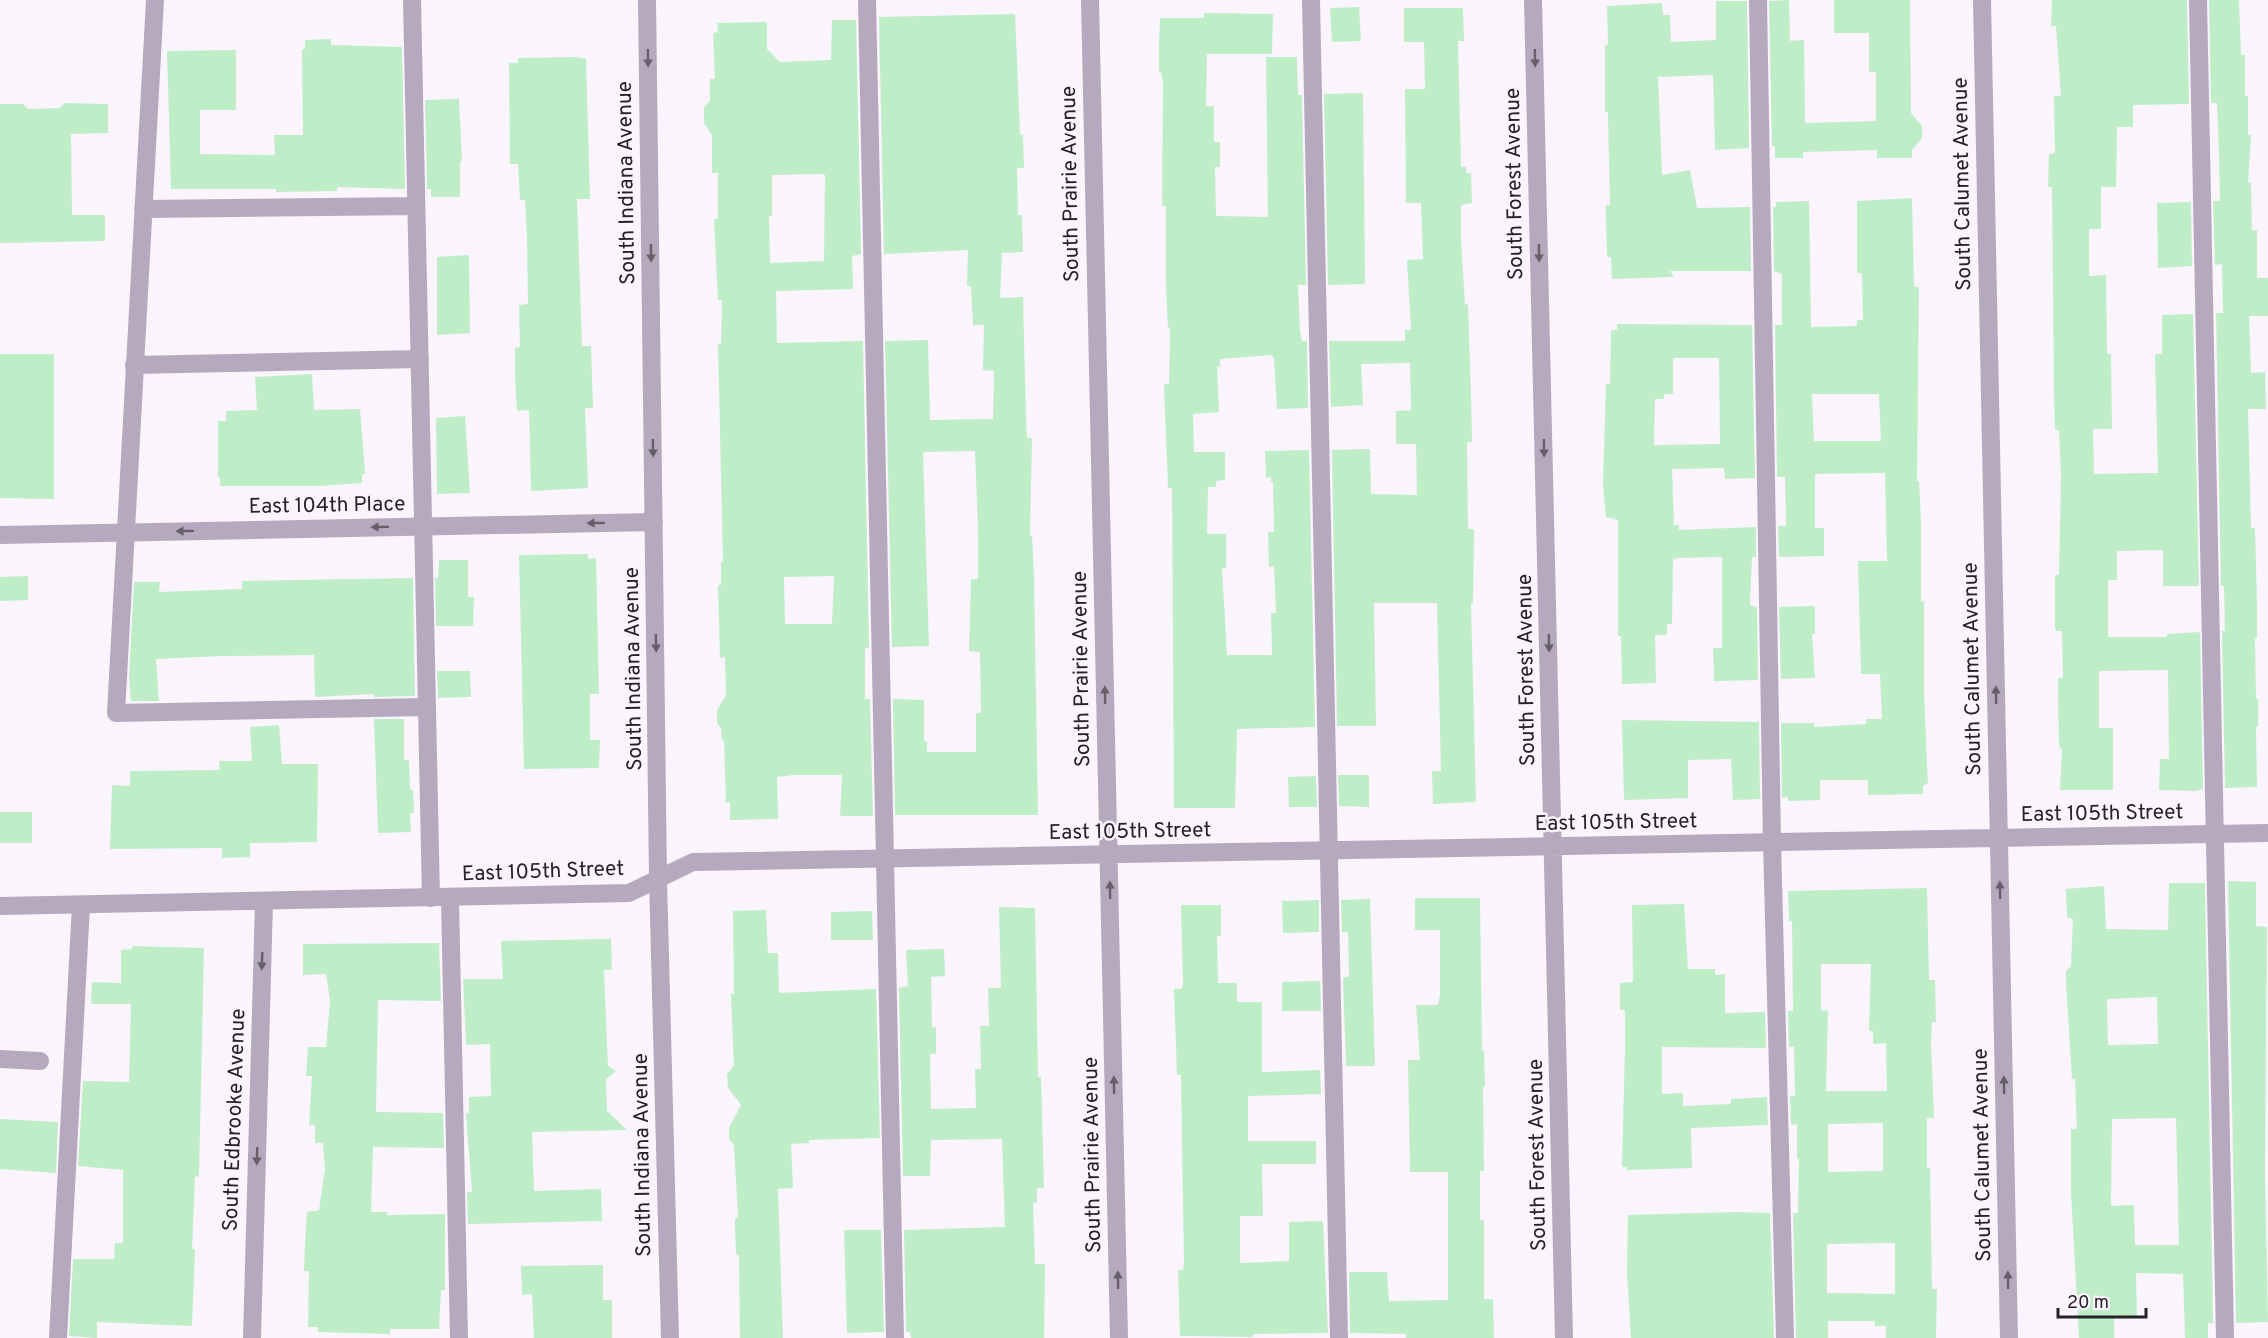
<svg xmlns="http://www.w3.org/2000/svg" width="2268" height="1338" font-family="Overpass,sans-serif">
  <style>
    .building { fill: #bfedc8; fill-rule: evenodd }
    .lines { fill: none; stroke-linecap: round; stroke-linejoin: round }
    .service { stroke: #b6a9bd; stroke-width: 18 }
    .minor { stroke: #b6a9bd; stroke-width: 18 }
    .oneway { fill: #665f6a }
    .labels { text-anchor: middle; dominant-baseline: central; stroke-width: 5; stroke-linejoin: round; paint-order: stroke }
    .street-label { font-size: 21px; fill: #252326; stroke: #faf4fd }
  </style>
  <rect width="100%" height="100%" fill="#faf4fd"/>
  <path class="building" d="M 1789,0 L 1790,41 L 1804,40 L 1805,123 L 1876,121 L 1876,72 L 1869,72 L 1869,33 L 1834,33 L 1834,0 L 1910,0 L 1911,113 L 1922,126 L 1922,138 L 1912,150 L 1912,158 L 1877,158 L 1877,150 L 1803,152 L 1803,158 L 1775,158 L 1775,146 L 1772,146 L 1769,1 Z
    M 2052,0 L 2187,0 L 2189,104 L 2133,105 L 2133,127 L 2117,127 L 2116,187 L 2101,187 L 2101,229 L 2089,229 L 2089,276 L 2106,275 L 2107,354 L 2111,354 L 2112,429 L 2093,429 L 2094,474 L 2158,473 L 2155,354 L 2162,354 L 2162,315 L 2193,314 L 2199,586 L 2163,586 L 2163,550 L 2117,551 L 2117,580 L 2108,580 L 2108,637 L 2167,637 L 2167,634 L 2200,632 L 2203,789 L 2196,791 L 2159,790 L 2160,759 L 2169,759 L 2168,670 L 2099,671 L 2099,728 L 2113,728 L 2113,790 L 2060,790 L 2062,750 L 2059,746 L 2058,697 L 2058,678 L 2063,678 L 2062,631 L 2056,631 L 2055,628 L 2055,575 L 2059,575 L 2061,475 L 2059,430 L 2055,430 L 2054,389 L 2052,187 L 2048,187 L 2049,154 L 2055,153 L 2054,96 L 2061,96 L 2056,26 L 2051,26 Z
    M 2209,0 L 2239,0 L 2241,55 L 2245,55 L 2245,96 L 2248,96 L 2248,135 L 2251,135 L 2248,183 L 2251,183 L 2252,230 L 2257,230 L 2257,278 L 2268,278 L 2268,316 L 2249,316 L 2251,373 L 2265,372 L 2266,409 L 2248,409 L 2251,528 L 2255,528 L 2257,604 L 2257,638 L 2255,638 L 2256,699 L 2258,699 L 2258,727 L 2256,727 L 2257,787 L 2225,788 L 2222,631 L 2225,631 L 2224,586 L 2221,586 L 2216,313 L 2223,313 L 2222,264 L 2215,265 L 2213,201 L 2220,201 L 2219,155 L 2217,103 L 2211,103 Z
    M 1716,1 L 1747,1 L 1749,148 L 1715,150 L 1713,75 L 1658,77 L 1662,175 L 1690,170 L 1697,208 L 1750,207 L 1751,271 L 1670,271 L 1674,277 L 1612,279 L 1611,257 L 1607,257 L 1606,219 L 1606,205 L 1610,205 L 1608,119 L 1608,112 L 1605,112 L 1605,45 L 1608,45 L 1607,6 L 1662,3 L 1663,15 L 1670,15 L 1671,42 L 1716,40 Z
    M 1359,7 L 1361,41 L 1332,42 L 1330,8 Z
    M 1404,8 L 1463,8 L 1464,41 L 1458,41 L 1461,167 L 1466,167 L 1466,173 L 1471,173 L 1472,203 L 1461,205 L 1461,239 L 1465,305 L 1468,304 L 1471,394 L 1472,442 L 1467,442 L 1468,529 L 1474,529 L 1473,603 L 1471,603 L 1476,802 L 1433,804 L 1432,771 L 1441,771 L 1437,603 L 1374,603 L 1376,726 L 1337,726 L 1332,450 L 1370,449 L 1371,494 L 1417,495 L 1416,444 L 1396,444 L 1396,411 L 1411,410 L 1410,363 L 1361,364 L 1363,405 L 1331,407 L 1329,341 L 1405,341 L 1405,330 L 1411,330 L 1407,260 L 1423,259 L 1421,203 L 1406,203 L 1405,89 L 1425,89 L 1424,42 L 1404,42 Z
    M 1204,13 L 1273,14 L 1272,54 L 1207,54 L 1206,106 L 1214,106 L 1214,142 L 1220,142 L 1220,167 L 1215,167 L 1216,216 L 1268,217 L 1266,57 L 1297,57 L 1298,95 L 1302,95 L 1306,285 L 1298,285 L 1300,332 L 1302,341 L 1307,341 L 1308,408 L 1277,409 L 1274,358 L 1271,355 L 1220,359 L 1220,367 L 1217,367 L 1219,412 L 1193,414 L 1194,452 L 1225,452 L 1225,480 L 1216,481 L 1216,487 L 1208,487 L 1207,534 L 1226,534 L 1226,568 L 1222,568 L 1227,655 L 1272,655 L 1271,613 L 1276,613 L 1274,566 L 1269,567 L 1268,532 L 1274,532 L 1273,482 L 1271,482 L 1271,477 L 1266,478 L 1265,451 L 1309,450 L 1315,727 L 1237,729 L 1235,808 L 1174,808 L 1172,488 L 1168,488 L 1164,384 L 1169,384 L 1170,327 L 1168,328 L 1166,284 L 1166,206 L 1162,206 L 1163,82 L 1161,72 L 1159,72 L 1159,48 L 1160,18 L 1204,18 Z
    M 1015,14 L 1020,135 L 1023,135 L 1024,168 L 1017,168 L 1018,215 L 1022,215 L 1023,252 L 1002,253 L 1000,298 L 1023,297 L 1026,419 L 1027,438 L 1032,438 L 1030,536 L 1032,536 L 1034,579 L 1038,815 L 895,815 L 893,699 L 924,700 L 924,741 L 927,741 L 927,752 L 976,752 L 976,713 L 981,713 L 980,652 L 969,651 L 971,579 L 978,579 L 978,530 L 975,451 L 923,452 L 929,646 L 892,647 L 885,341 L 928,340 L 930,420 L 993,419 L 994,371 L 983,370 L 984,325 L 973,325 L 971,286 L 967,286 L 968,250 L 884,254 L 879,17 Z
    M 832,20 L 856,20 L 861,254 L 852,256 L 853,289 L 776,291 L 777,343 L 863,341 L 869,648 L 865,648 L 865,699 L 870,699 L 873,816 L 840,816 L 842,775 L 794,775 L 777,777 L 778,819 L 730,820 L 730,802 L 726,803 L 724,740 L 722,740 L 721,728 L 717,723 L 717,710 L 726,695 L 725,657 L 720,658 L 718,585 L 721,585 L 721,561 L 723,562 L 718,344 L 721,344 L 722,300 L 718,300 L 714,219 L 718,219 L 718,173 L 712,173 L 712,135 L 704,123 L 704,107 L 710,101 L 710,79 L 715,79 L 713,33 L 718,32 L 717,23 L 767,22 L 767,49 L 780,62 L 831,60 ZM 823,174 L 825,175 L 824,261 L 770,263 L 769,216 L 772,216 L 772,175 ZM 834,576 L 832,624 L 785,624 L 784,577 Z
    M 331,39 L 331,45 L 402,47 L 405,189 L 337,187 L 337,191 L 276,192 L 276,189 L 171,189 L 167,51 L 236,50 L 236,110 L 200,110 L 200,154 L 275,155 L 274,135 L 303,135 L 302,49 L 305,49 L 305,40 Z
    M 576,57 L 586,59 L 590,199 L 577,199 L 582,346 L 591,346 L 593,408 L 585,408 L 588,488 L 531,491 L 529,410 L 517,411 L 515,376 L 515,348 L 520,347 L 519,305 L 528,304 L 527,238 L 525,200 L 520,200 L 518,164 L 510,164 L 509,63 L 518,63 L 518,58 Z
    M 1363,93 L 1365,284 L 1328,285 L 1324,94 Z
    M 459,99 L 462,161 L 460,161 L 460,197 L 431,197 L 431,189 L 427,189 L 425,100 Z
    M 64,103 L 108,104 L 108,133 L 71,134 L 72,215 L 105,215 L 105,241 L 0,243 L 0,104 L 23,104 L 28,109 L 60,108 Z
    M 1912,198 L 1914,287 L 1919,287 L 1917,481 L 1919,481 L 1921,520 L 1921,601 L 1924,601 L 1924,695 L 1928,784 L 1923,785 L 1923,794 L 1868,795 L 1868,780 L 1820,780 L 1820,800 L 1788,801 L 1788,797 L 1782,798 L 1781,723 L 1814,723 L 1814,727 L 1866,724 L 1866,719 L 1882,719 L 1880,674 L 1861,674 L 1858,561 L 1887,561 L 1886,513 L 1885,473 L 1815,474 L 1815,528 L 1824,528 L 1824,556 L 1779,557 L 1778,526 L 1786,526 L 1785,477 L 1777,477 L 1775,325 L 1782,325 L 1782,274 L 1774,271 L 1773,207 L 1776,207 L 1776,202 L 1809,201 L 1811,327 L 1857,326 L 1857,320 L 1863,320 L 1862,273 L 1857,273 L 1857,201 ZM 1812,394 L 1879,394 L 1881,441 L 1814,441 Z
    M 2191,202 L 2192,266 L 2158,268 L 2157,203 Z
    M 469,255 L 470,333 L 437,335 L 437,257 Z
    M 1617,324 L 1752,325 L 1755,478 L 1725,479 L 1724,468 L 1672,469 L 1674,525 L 1679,525 L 1679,530 L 1756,527 L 1756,557 L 1752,557 L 1750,605 L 1757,607 L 1758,680 L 1714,681 L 1713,648 L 1722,648 L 1722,557 L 1678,558 L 1673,559 L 1672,624 L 1667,624 L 1667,635 L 1655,635 L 1656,683 L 1622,684 L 1621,636 L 1618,636 L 1618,520 L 1606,517 L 1603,484 L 1606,384 L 1610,384 L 1611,330 L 1617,330 ZM 1673,358 L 1719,358 L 1720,444 L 1654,445 L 1655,399 L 1664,399 L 1664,394 L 1673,394 Z
    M 0,354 L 54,354 L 54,499 L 0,498 Z
    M 312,374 L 314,410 L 360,409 L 365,474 L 362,474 L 362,483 L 319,486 L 220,486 L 220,477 L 218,477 L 218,421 L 226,421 L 226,411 L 257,410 L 255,377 Z
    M 465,416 L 470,493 L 437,494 L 436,418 Z
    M 588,554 L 588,559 L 596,558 L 599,694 L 590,694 L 590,740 L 600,740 L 599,768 L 524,769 L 519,555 Z
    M 439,560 L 468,560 L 468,597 L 474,597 L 473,626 L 436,626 L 435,578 L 438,578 Z
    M 28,576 L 28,600 L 0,601 L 0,577 Z
    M 413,578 L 415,696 L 374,697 L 374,694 L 315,697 L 314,655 L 222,656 L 156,659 L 159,701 L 131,701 L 129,678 L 134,582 L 160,582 L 159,592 L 242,589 L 242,581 Z
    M 1815,606 L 1815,634 L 1812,634 L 1815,678 L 1781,679 L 1779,607 Z
    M 437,671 L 470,671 L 471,697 L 438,698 Z
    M 374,719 L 404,719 L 404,760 L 409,760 L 410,790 L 413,790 L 414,813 L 410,813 L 411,832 L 378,833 Z
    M 1622,720 L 1759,722 L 1760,799 L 1733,800 L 1731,759 L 1688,760 L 1688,798 L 1624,800 Z
    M 279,725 L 282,764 L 318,764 L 317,842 L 250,843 L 250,857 L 222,858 L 222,848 L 110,849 L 112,785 L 130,786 L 130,771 L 220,770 L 219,761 L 252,761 L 250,727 Z
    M 1338,775 L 1369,775 L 1369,807 L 1339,806 Z
    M 1316,776 L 1317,807 L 1289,807 L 1288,777 Z
    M 0,812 L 32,812 L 32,843 L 0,843 Z
    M 2228,881 L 2256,882 L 2256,926 L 2267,927 L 2265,1173 L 2268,1322 L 2236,1323 Z
    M 2169,883 L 2205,883 L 2213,1323 L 2208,1323 L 2208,1338 L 2185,1338 L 2183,1274 L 2136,1273 L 2137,1318 L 2114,1319 L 2114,1338 L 2079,1338 L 2071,1193 L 2071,1129 L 2077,1129 L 2075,1079 L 2072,1079 L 2066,982 L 2066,971 L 2071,966 L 2073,919 L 2067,917 L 2066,889 L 2104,886 L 2106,929 L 2168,930 ZM 2157,997 L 2158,1044 L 2108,1045 L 2107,999 ZM 2176,1118 L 2179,1245 L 2135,1245 L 2134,1205 L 2111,1206 L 2112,1119 Z
    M 1927,888 L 1929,980 L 1935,980 L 1936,1022 L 1932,1022 L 1931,1042 L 1934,1118 L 1927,1118 L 1927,1168 L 1930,1168 L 1932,1289 L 1937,1289 L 1936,1338 L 1886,1338 L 1886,1326 L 1875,1326 L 1875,1321 L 1828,1321 L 1828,1338 L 1796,1338 L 1793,1213 L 1798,1213 L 1799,1159 L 1797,1159 L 1797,1124 L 1791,1125 L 1790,1096 L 1795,1096 L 1794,1047 L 1789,1047 L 1788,1011 L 1793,1011 L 1792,921 L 1789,921 L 1788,891 ZM 1821,964 L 1871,964 L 1869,1031 L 1873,1031 L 1873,1044 L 1886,1043 L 1887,1091 L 1826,1091 L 1828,1010 L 1821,1011 ZM 1883,1123 L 1883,1171 L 1828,1172 L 1828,1124 ZM 1895,1243 L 1895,1294 L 1827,1293 L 1827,1244 Z
    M 1415,898 L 1480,898 L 1482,1051 L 1484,1051 L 1485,1087 L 1483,1087 L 1484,1171 L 1480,1171 L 1480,1220 L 1484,1220 L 1484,1299 L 1493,1299 L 1494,1338 L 1406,1338 L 1406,1334 L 1350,1333 L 1349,1272 L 1387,1272 L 1389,1301 L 1448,1300 L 1448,1172 L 1410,1172 L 1408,1060 L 1420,1060 L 1416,1005 L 1438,1005 L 1440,995 L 1440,930 L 1415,930 Z
    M 1370,899 L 1375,1066 L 1346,1066 L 1343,980 L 1344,977 L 1349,977 L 1348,932 L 1342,932 L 1341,900 Z
    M 1319,900 L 1319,932 L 1283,933 L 1282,901 Z
    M 1684,904 L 1688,969 L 1715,969 L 1715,975 L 1725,974 L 1725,1013 L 1765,1012 L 1766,1048 L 1662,1047 L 1662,1094 L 1683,1093 L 1683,1106 L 1731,1104 L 1731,1099 L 1767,1097 L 1768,1125 L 1691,1128 L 1692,1168 L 1627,1170 L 1627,1167 L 1622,1167 L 1625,1047 L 1625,1010 L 1620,1010 L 1620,983 L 1633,982 L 1632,905 Z
    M 1181,905 L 1221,905 L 1221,936 L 1217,936 L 1218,983 L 1237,983 L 1237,1002 L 1262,1002 L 1262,1072 L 1320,1070 L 1321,1094 L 1248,1096 L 1248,1141 L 1316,1141 L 1316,1164 L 1262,1164 L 1263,1216 L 1240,1216 L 1240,1263 L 1289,1261 L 1289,1222 L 1323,1221 L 1328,1333 L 1253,1334 L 1253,1337 L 1180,1336 L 1178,1270 L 1183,1270 L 1184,1262 L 1182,1142 L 1181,1075 L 1177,1075 L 1174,989 L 1182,989 L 1183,983 Z
    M 999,907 L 1035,908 L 1038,1077 L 1041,1077 L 1044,1188 L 1037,1188 L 1037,1202 L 1033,1203 L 1035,1264 L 1045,1264 L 1044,1338 L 911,1338 L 910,1332 L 906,1332 L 904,1230 L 1005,1227 L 1002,1139 L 931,1140 L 930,1176 L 903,1176 L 899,988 L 908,986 L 906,950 L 944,949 L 945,976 L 931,977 L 932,1028 L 936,1027 L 936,1054 L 930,1054 L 931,1109 L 976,1108 L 975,1069 L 981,1069 L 980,1026 L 989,1026 L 988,988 L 1001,988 Z
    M 766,910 L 768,953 L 778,953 L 779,993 L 876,989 L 880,1138 L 809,1140 L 809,1143 L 791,1144 L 793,1188 L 778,1189 L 783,1338 L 740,1338 L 739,1256 L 736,1254 L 735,1228 L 735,1220 L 738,1217 L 734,1145 L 729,1139 L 729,1128 L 741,1105 L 728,1088 L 727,1074 L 734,1066 L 731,994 L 734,994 L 733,911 Z
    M 872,911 L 873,940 L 831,940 L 831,912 Z
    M 611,939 L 612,970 L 604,970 L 608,1066 L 616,1071 L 606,1079 L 607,1111 L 627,1130 L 532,1132 L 534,1191 L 601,1189 L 602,1221 L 468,1224 L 467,1192 L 472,1192 L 466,1113 L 469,1113 L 469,1097 L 491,1096 L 490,1044 L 466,1045 L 463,979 L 503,979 L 501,941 Z
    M 439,943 L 441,1001 L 378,1000 L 376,1112 L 443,1113 L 444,1148 L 373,1147 L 371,1212 L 387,1212 L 387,1215 L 445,1214 L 445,1290 L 441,1290 L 439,1329 L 390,1329 L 390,1334 L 318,1332 L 318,1327 L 308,1327 L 309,1271 L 304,1271 L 305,1243 L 307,1212 L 319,1210 L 325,1169 L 323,1143 L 315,1143 L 315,1125 L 309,1125 L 312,1076 L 306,1076 L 308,1047 L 326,1047 L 330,1001 L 326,974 L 303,975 L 303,944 Z
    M 132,946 L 204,948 L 199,1177 L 195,1176 L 192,1249 L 195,1249 L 192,1326 L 97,1322 L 97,1338 L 69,1336 L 73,1259 L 114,1259 L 115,1243 L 123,1243 L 123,1170 L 78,1166 L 83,1081 L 129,1082 L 131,1004 L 91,1004 L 92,982 L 121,983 L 121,950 L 132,949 Z
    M 1320,981 L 1321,1011 L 1282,1011 L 1282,982 Z
    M 0,1119 L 58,1122 L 56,1173 L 0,1169 Z
    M 1738,1212 L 1770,1213 L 1774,1338 L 1631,1338 L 1627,1273 L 1628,1215 Z
    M 844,1230 L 881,1230 L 884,1332 L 847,1333 Z
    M 603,1265 L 603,1300 L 612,1300 L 612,1338 L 534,1338 L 532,1294 L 522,1295 L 521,1266 Z"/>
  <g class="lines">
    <path class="service" d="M 155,0 L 116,713 L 427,707
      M 412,0 L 431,898
      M 867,0 L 895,1338
      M 1311,0 L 1339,1338
      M 1758,0 L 1772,843 L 1785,1338
      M 2198,0 L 2225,1338
      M 143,209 L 416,206
      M 134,365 L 420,359
      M 450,898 L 459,1338
      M 0,1059 L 40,1061
      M 58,1338 L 81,905"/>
    <path class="minor" d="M 647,0 L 658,879 L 670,1338
      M 1090,0 L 1119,1338
      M 1533,0 L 1564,1338
      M 1982,0 L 2009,1338
      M 0,535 L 654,522
      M 0,906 L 629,893 L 693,862 L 2268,833
      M 252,1338 L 264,902"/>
  </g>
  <defs><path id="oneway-solid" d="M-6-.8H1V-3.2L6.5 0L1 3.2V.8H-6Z" transform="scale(1.5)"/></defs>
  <g class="oneway">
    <use href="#oneway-solid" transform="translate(648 58) rotate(89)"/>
    <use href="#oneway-solid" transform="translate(1535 58) rotate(89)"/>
    <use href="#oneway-solid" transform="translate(651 253) rotate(89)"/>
    <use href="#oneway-solid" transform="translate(1539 253) rotate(89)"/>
    <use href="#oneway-solid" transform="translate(653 448) rotate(89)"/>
    <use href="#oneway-solid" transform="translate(1544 448) rotate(89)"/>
    <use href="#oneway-solid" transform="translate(596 523) rotate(179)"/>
    <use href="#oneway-solid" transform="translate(380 527) rotate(179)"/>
    <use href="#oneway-solid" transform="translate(185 531) rotate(179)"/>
    <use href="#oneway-solid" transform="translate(656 643) rotate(89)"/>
    <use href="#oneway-solid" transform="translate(1549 643) rotate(89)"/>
    <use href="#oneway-solid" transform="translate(1105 695) rotate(-91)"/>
    <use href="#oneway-solid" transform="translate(1996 695) rotate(-91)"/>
    <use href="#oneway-solid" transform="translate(1110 890) rotate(-91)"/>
    <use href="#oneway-solid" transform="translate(2000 890) rotate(-91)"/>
    <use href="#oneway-solid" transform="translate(262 961) rotate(92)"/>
    <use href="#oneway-solid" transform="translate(1114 1085) rotate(-91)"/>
    <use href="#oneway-solid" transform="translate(2004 1085) rotate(-91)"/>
    <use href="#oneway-solid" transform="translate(257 1156) rotate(92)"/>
    <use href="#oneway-solid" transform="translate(1118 1280) rotate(-91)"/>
    <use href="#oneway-solid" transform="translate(2008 1280) rotate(-91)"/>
  </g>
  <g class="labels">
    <g class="street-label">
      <text transform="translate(627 183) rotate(-91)">South Indiana Avenue</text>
      <text transform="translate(1071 184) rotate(-91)">South Prairie Avenue</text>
      <text transform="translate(1515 184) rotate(-91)">South Forest Avenue</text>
      <text transform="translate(1963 184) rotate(-91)">South Calumet Avenue</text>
      <text transform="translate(327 506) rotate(-1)">East 104th Place</text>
      <text transform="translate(634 669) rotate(-91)">South Indiana Avenue</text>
      <text transform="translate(1082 669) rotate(-91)">South Prairie Avenue</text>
      <text transform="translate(1973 669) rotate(-91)">South Calumet Avenue</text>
      <text transform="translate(1527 670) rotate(-91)">South Forest Avenue</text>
      <text transform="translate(2102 814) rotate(-1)">East 105th Street</text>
      <text transform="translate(1616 823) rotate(-1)">East 105th Street</text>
      <text transform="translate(1130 832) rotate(-1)">East 105th Street</text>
      <text transform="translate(543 872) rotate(-2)">East 105th Street</text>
      <text transform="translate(235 1120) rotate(-88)">South Edbrooke Avenue</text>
      <text transform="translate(643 1155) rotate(-91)">South Indiana Avenue</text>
      <text transform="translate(1093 1155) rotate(-91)">South Prairie Avenue</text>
      <text transform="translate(1538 1155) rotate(-91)">South Forest Avenue</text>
      <text transform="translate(1983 1155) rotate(-91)">South Calumet Avenue</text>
    </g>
  </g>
  <path d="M2058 1308v9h88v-9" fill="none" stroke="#252326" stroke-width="3"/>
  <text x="2067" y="1308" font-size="18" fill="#252326" stroke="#faf4fd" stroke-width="4.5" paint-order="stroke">20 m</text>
</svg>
